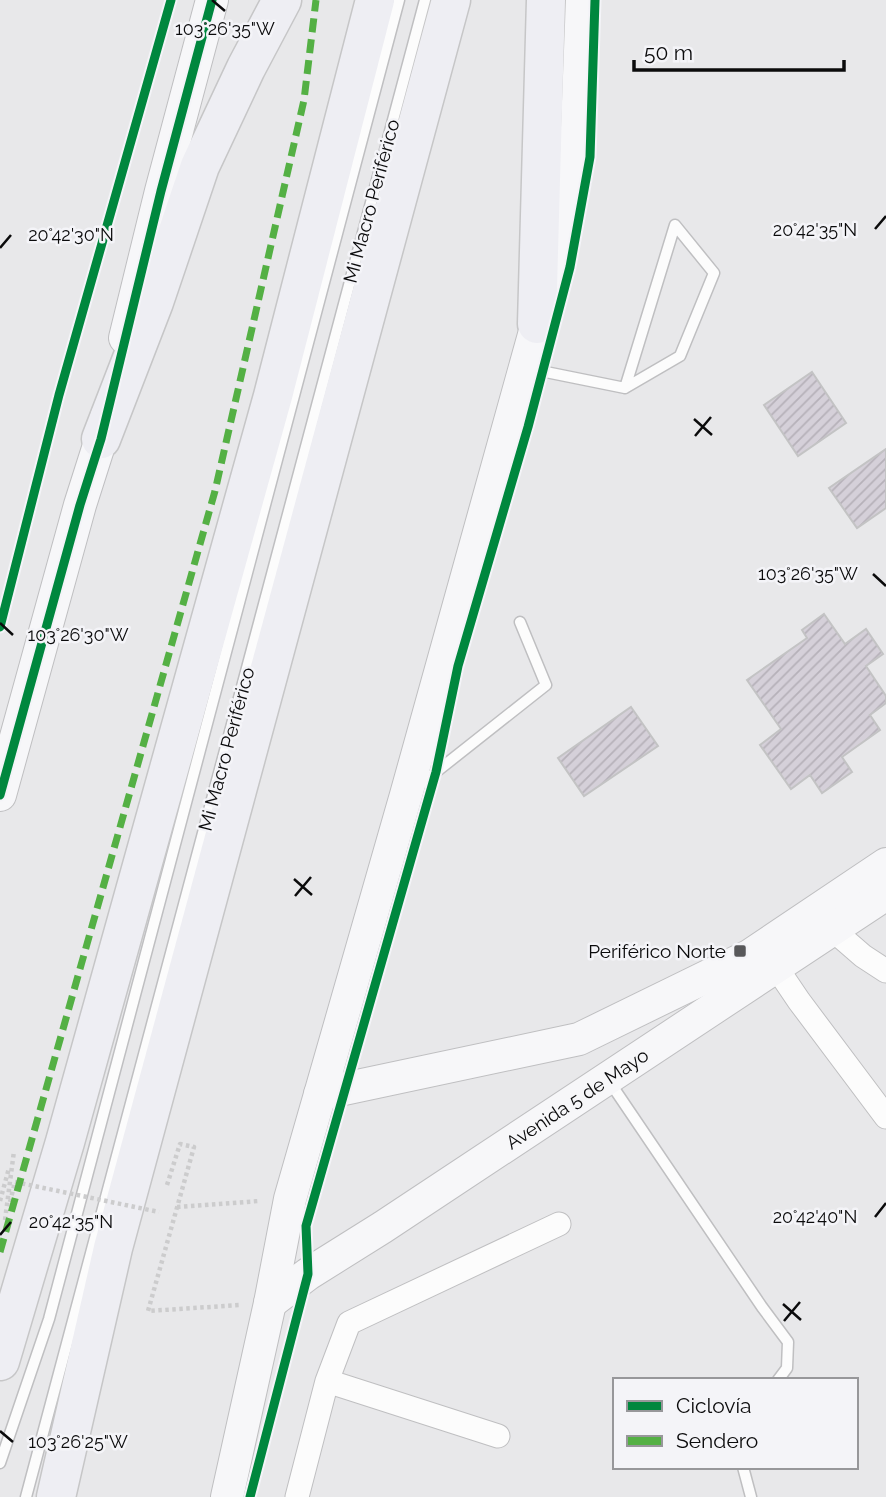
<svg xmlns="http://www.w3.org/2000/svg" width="886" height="1497" font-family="Raleway,sans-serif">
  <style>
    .building { fill: url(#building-hatch); stroke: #c3c3c4; stroke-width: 2 }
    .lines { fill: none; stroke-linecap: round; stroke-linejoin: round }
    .lane-casing { stroke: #bfbfc1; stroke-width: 13 }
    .street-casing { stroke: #bfbfc1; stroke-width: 25 }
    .secondary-casing { stroke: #bfbfc1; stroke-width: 34 }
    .highway-casing { stroke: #c6c6c7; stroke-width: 41 }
    .path { stroke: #cccccd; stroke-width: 4.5; stroke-dasharray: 3.5 3.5; stroke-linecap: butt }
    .lane { stroke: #fcfcfc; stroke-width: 10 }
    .street { stroke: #fcfcfc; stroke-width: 23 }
    .secondary { stroke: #f7f7f9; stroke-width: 32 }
    .highway { stroke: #eeeef3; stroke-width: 38 }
    .path-bridge { stroke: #cccccd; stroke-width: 4.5; stroke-dasharray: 3.5 3.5; stroke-linecap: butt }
    .quiet { stroke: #54b044; stroke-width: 7; stroke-dasharray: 14 7; stroke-linecap: butt }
    .cycleway-casing { stroke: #f4f4f8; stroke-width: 13 }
    .cycleway { stroke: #00873e; stroke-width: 9 }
    .ticks { fill: none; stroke: #0b0b0c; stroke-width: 2.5 }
    .poi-dot { fill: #58585a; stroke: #f4f4f8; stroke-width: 2.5 }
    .labels { text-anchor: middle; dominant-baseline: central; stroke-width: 5; stroke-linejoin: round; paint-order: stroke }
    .street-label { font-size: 19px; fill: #0b0b0c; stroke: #f4f4f8 }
    .poi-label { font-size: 19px; fill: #0b0b0c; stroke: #f4f4f8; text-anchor: end }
    .ticks-label { font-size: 18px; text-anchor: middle; fill: #0b0b0c; stroke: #f4f4f8; stroke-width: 5; stroke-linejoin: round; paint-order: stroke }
  </style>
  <defs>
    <pattern id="building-hatch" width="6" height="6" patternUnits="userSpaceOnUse" patternTransform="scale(1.75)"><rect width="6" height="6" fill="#d5d0d9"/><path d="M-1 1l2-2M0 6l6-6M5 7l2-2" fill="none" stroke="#b6b1b9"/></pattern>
  </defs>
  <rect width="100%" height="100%" fill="#e8e8ea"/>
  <path class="building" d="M 812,372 L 846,423 L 798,456 L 764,405 Z
    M 886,449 L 886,508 L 857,528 L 829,488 Z
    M 824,614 L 845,644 L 866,629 L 883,654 L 866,666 L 886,696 L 886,703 L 870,715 L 880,730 L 842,757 L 852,772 L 822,793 L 810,775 L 791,789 L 760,745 L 781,729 L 747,680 L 807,638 L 802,630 Z
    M 631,707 L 658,746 L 584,796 L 558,758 Z"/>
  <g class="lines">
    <defs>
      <path id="lane" d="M 526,368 L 625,388 L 680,356 L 714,273 L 675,225
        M 625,388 L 675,225
        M 417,787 L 546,685 L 520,622
        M 609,1081 L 762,1307 L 788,1342 L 787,1368 L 778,1380
        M 0,1463 L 49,1319 L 399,0
        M 743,1467 L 751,1497
        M 26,1497 L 425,0"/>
      <path id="street" d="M 833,930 L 863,956 L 886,971
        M 776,967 L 799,1001 L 886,1117
        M 327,1381 L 498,1436
        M 297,1497 L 327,1381 L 349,1323 L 559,1224"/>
      <g id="secondary">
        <path d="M 125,338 L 161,191 L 212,0"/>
        <path d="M 0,795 L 80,505 L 101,439 L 107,416"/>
        <path d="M 320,1094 L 579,1039 L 749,956 L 886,864"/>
        <path id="s1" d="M 270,1303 L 308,1274 L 383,1227 L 886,894"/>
        <path d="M 227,1497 L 270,1303 L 290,1199 L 406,795 L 537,324 L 575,179 L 582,0"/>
      </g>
      <path id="highway" d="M 537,324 L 546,0
        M 101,439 L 154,302 L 200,166 L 246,68 L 282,0
        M 0,1361 L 65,1142 L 273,396 L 375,0
        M 56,1497 L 113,1248 L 451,0"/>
    </defs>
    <use href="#lane" class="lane-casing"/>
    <use href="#street" class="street-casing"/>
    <use href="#secondary" class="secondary-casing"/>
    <use href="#highway" class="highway-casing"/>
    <path class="path" d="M 167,1185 L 180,1144 L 194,1147 L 148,1311 L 240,1305
      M 0,1201 L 9,1168
      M 10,1202 L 15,1182
      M 177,1207 L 259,1201
      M 5,1220 L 14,1151"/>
    <use href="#lane" class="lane"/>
    <use href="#street" class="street"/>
    <use href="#secondary" class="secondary"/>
    <use href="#highway" class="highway"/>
    <path class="path-bridge" d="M 15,1182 L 159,1212"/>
    <path class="quiet" d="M 0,1252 L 215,491 L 304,100 L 316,0"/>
    <defs>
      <path id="cycleway" d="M 0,627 L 59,395 L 171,0
        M 0,795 L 80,505 L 101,439 L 161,191 L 212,0
        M 250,1497 L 308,1274 L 306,1226 L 436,772 L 458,666 L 528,427 L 570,267 L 590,157 L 595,0"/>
    </defs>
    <use href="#cycleway" class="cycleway-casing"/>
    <use href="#cycleway" class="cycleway"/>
  </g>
  <path class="ticks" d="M 212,0 L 225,11M 875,229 L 886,216M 0,248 L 11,235M 694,419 L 712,435M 695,436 L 711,417M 873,574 L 886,586M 0,623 L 13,635M 294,879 L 312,895M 295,896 L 311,877M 875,1217 L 886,1203M 0,1235 L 11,1222M 783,1304 L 801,1320M 784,1321 L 800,1302M 0,1431 L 13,1442"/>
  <rect class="poi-dot" x="733" y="944" width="14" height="14" rx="3.5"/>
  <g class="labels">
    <g class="street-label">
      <text transform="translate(371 201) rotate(-75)">Mi Macro Periférico</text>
      <text transform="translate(226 749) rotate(-75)">Mi Macro Periférico</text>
      <text stroke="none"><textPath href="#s1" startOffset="369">Avenida 5 de Mayo</textPath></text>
    </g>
    <g class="poi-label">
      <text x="726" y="951">Periférico Norte</text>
    </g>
  </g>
  <g class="ticks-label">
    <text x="225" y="35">103°26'35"W</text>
    <text x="815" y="236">20°42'35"N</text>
    <text x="71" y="241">20°42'30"N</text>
    <text x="808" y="580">103°26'35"W</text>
    <text x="78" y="641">103°26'30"W</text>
    <text x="815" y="1223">20°42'40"N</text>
    <text x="71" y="1228">20°42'35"N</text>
    <text x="78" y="1448">103°26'25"W</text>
  </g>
  <rect x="613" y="1378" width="245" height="91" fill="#f4f4f8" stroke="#97979a" stroke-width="2"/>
  <rect x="627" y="1401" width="35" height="10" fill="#00873e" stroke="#97979a" stroke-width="2"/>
  <text x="676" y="1413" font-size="21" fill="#0b0b0c">Ciclovía</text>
  <rect x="627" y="1436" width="35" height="10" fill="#54b044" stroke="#97979a" stroke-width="2"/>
  <text x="676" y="1448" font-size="21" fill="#0b0b0c">Sendero</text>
  <path d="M634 60v10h210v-10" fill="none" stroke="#0b0b0c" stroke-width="3.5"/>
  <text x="644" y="60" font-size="21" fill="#0b0b0c" stroke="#f4f4f8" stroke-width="5" paint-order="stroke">50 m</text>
</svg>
